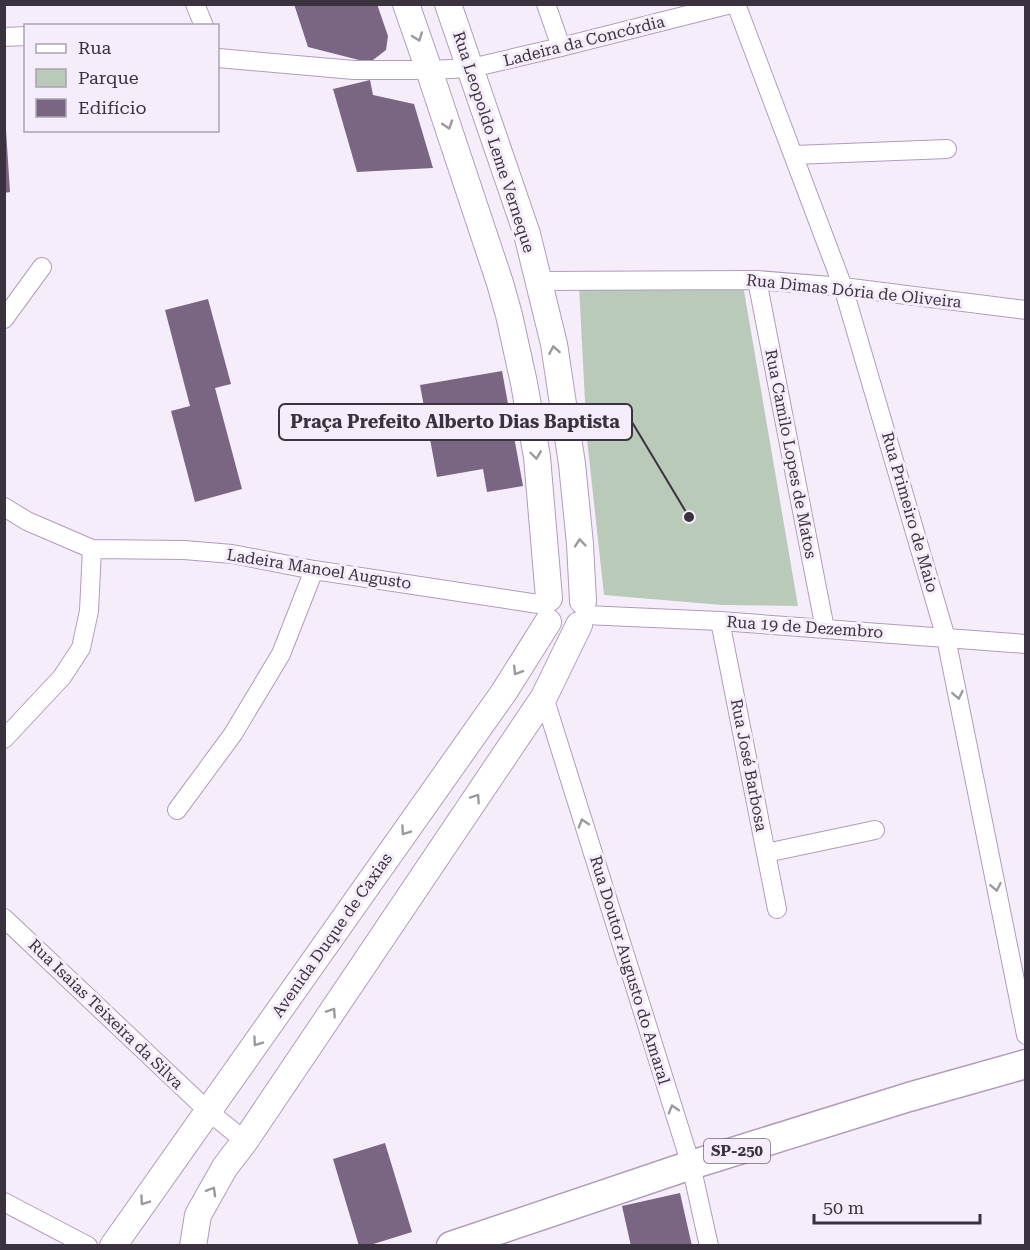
<svg xmlns="http://www.w3.org/2000/svg" width="1030" height="1250" font-family="'Roboto Serif',serif">
  <style>
    .green { fill: #b9cbb8 }
    .building { fill: #7a6683 }
    .lines { fill: none; stroke-linecap: round; stroke-linejoin: round }
    .minor-casing { stroke: #b19cbb; stroke-width: 20 }
    .secondary-casing { stroke: #b19cbb; stroke-width: 28 }
    .primary-casing { stroke: #b19cbb; stroke-width: 31 }
    .minor { stroke: #fff; stroke-width: 18 }
    .secondary { stroke: #fff; stroke-width: 26 }
    .primary { stroke: #fff; stroke-width: 28 }
    .oneway { stroke: #9d989f }
    .labels { text-anchor: middle; dominant-baseline: central; stroke-width: 6; stroke-linejoin: round; paint-order: stroke }
    .shield { fill: #f6edfa; stroke: #736a77; stroke-width: 1.5 }
    .shield-label { font-size: 15px; font-weight: bold; fill: #3b323f }
    .street-label { font-size: 16px; fill: #3b323f; stroke: #f6edfa }
    .leader { fill: none; stroke: #3b323f; stroke-width: 2 }
    .callout-dot { fill: #3b323f; stroke: #f6edfa; stroke-width: 2 }
    .callout { fill: #f6edfa; stroke: #3b323f; stroke-width: 2 }
    .callout-label { font-size: 18px; text-anchor: middle; font-weight: bold; fill: #3b323f }
  </style>
  <rect width="100%" height="100%" fill="#f6edfa"/>
  <path class="green" d="M 743,285 L 798,606 L 722,605 L 604,595 L 587,439 L 579,286 Z"/>
  <path class="building" d="M 294,4 L 377,4 L 388,36 L 386,50 L 373,60 L 359,60 L 308,47 Z
    M 370,80 L 373,95 L 414,104 L 433,168 L 357,172 L 333,89 Z
    M 4,130 L 6,130 L 10,192 L 4,193 Z
    M 208,299 L 231,384 L 215,388 L 242,489 L 195,502 L 171,411 L 190,406 L 165,310 Z
    M 502,371 L 523,486 L 487,492 L 483,469 L 437,477 L 420,385 Z
    M 385,1143 L 412,1232 L 367,1246 L 359,1246 L 333,1159 Z
    M 680,1193 L 692,1246 L 631,1246 L 622,1206 Z"/>
  <g class="lines">
    <defs>
      <path id="minor" d="M 195,4 L 204,26
        M 546,4 L 561,47
        M 736,4 L 843,287 L 946,638 L 1026,1035
        M 4,37 L 26,36
        M 218,58 L 354,70 L 429,70 L 471,68 L 561,47 L 731,4
        M 794,155 L 947,149
        M 757,280 L 825,629
        M 537,281 L 757,280 L 843,287 L 1026,310
        M 4,319 L 42,267
        M 4,507 L 27,521 L 92,549 L 184,550 L 232,554 L 314,570 L 545,605
        M 585,615 L 720,621 L 1026,644
        M 720,621 L 777,909
        M 544,697 L 691,1165 L 709,1246
        M 4,739 L 62,677 L 81,648 L 89,611 L 92,549
        M 177,810 L 233,734 L 281,654 L 314,570
        M 766,853 L 875,830
        M 4,918 L 208,1111 L 245,1141
        M 4,1202 L 88,1246"/>
      <path id="secondary" d="M 406,4 L 429,70 L 500,283 L 509,315 L 524,383 L 537,457 L 549,598
        M 448,4 L 527,234 L 554,344 L 572,464 L 580,544 L 583,601
        M 113,1246 L 504,692 L 548,622
        M 193,1246 L 198,1215 L 225,1167 L 245,1141 L 544,697 L 579,625"/>
      <path id="primary" d="M 451,1246 L 691,1165 L 909,1097 L 1026,1064"/>
    </defs>
    <use href="#minor" class="minor-casing"/>
    <use href="#secondary" class="secondary-casing"/>
    <use href="#primary" class="primary-casing"/>
    <use href="#minor" class="minor"/>
    <use href="#secondary" class="secondary"/>
    <use href="#primary" class="primary"/>
  </g>
  <defs><path id="oneway-chevron" d="M-2-3.5L2.5 0L-2 3.5" fill="none" stroke-width="1.6" stroke-linecap="round" stroke-linejoin="round" transform="scale(1.5)"/></defs>
  <g class="oneway">
    <use href="#oneway-chevron" transform="translate(418 37) rotate(70)"/>
    <use href="#oneway-chevron" transform="translate(448 125) rotate(72)"/>
    <use href="#oneway-chevron" transform="translate(554 350) rotate(-100)"/>
    <use href="#oneway-chevron" transform="translate(536 455) rotate(82)"/>
    <use href="#oneway-chevron" transform="translate(580 543) rotate(-95)"/>
    <use href="#oneway-chevron" transform="translate(517 671) rotate(122)"/>
    <use href="#oneway-chevron" transform="translate(958 695) rotate(79)"/>
    <use href="#oneway-chevron" transform="translate(476 798) rotate(-56)"/>
    <use href="#oneway-chevron" transform="translate(583 823) rotate(-107)"/>
    <use href="#oneway-chevron" transform="translate(405 831) rotate(125)"/>
    <use href="#oneway-chevron" transform="translate(996 887) rotate(79)"/>
    <use href="#oneway-chevron" transform="translate(332 1012) rotate(-56)"/>
    <use href="#oneway-chevron" transform="translate(257 1042) rotate(125)"/>
    <use href="#oneway-chevron" transform="translate(673 1109) rotate(-107)"/>
    <use href="#oneway-chevron" transform="translate(212 1191) rotate(-60)"/>
    <use href="#oneway-chevron" transform="translate(144 1201) rotate(125)"/>
  </g>
  <g class="labels">
    <rect class="shield" x="704" y="1139" width="66" height="24" rx="4.5"/>
    <g class="shield-label">
      <text x="737" y="1151">SP-250</text>
    </g>
    <g class="street-label">
      <text transform="translate(584 41) rotate(-14)">Ladeira da Concórdia</text>
      <text transform="translate(494 142) rotate(72)">Rua Leopoldo Leme Verneque</text>
      <text transform="translate(854 291) rotate(6)">Rua Dimas Dória de Oliveira</text>
      <text transform="translate(791 454) rotate(79)">Rua Camilo Lopes de Matos</text>
      <text transform="translate(910 512) rotate(74)">Rua Primeiro de Maio</text>
      <text transform="translate(319 569) rotate(9)">Ladeira Manoel Augusto</text>
      <text transform="translate(805 627) rotate(4)">Rua 19 de Dezembro</text>
      <text transform="translate(749 765) rotate(79)">Rua José Barbosa</text>
      <text transform="translate(332 935) rotate(-55)">Avenida Duque de Caxias</text>
      <text transform="translate(630 970) rotate(73)">Rua Doutor Augusto do Amaral</text>
      <text transform="translate(106 1014) rotate(44)">Rua Isaias Teixeira da Silva</text>
    </g>
  </g>
  <path class="leader" d="M689 517L632 422"/>
  <circle class="callout-dot" cx="689" cy="517" r="6"/>
  <rect class="callout" x="279" y="404" width="353" height="36" rx="6"/>
  <g class="callout-label">
    <text x="455" y="428">Praça Prefeito Alberto Dias Baptista</text>
  </g>
  <rect width="1030" height="1250" fill="none" stroke="#3b323f" stroke-width="12"/>
  <rect x="24" y="24" width="195" height="108" fill="#f6edfa" stroke="#aba2af" stroke-width="1.5"/>
  <rect x="36" y="44" width="30" height="9" fill="#ffffff" stroke="#aba2af" stroke-width="1.5"/>
  <text x="78" y="54" font-size="18" fill="#3b323f">Rua</text>
  <rect x="36" y="69" width="30" height="18" fill="#b9cbb8" stroke="#aba2af" stroke-width="1.5"/>
  <text x="78" y="84" font-size="18" fill="#3b323f">Parque</text>
  <rect x="36" y="99" width="30" height="18" fill="#7a6683" stroke="#aba2af" stroke-width="1.5"/>
  <text x="78" y="114" font-size="18" fill="#3b323f">Edifício</text>
  <path d="M814 1214v9h166v-9" fill="none" stroke="#3b323f" stroke-width="3"/>
  <text x="823" y="1214" font-size="18" fill="#3b323f" stroke="#f6edfa" stroke-width="4.5" paint-order="stroke">50 m</text>
</svg>
